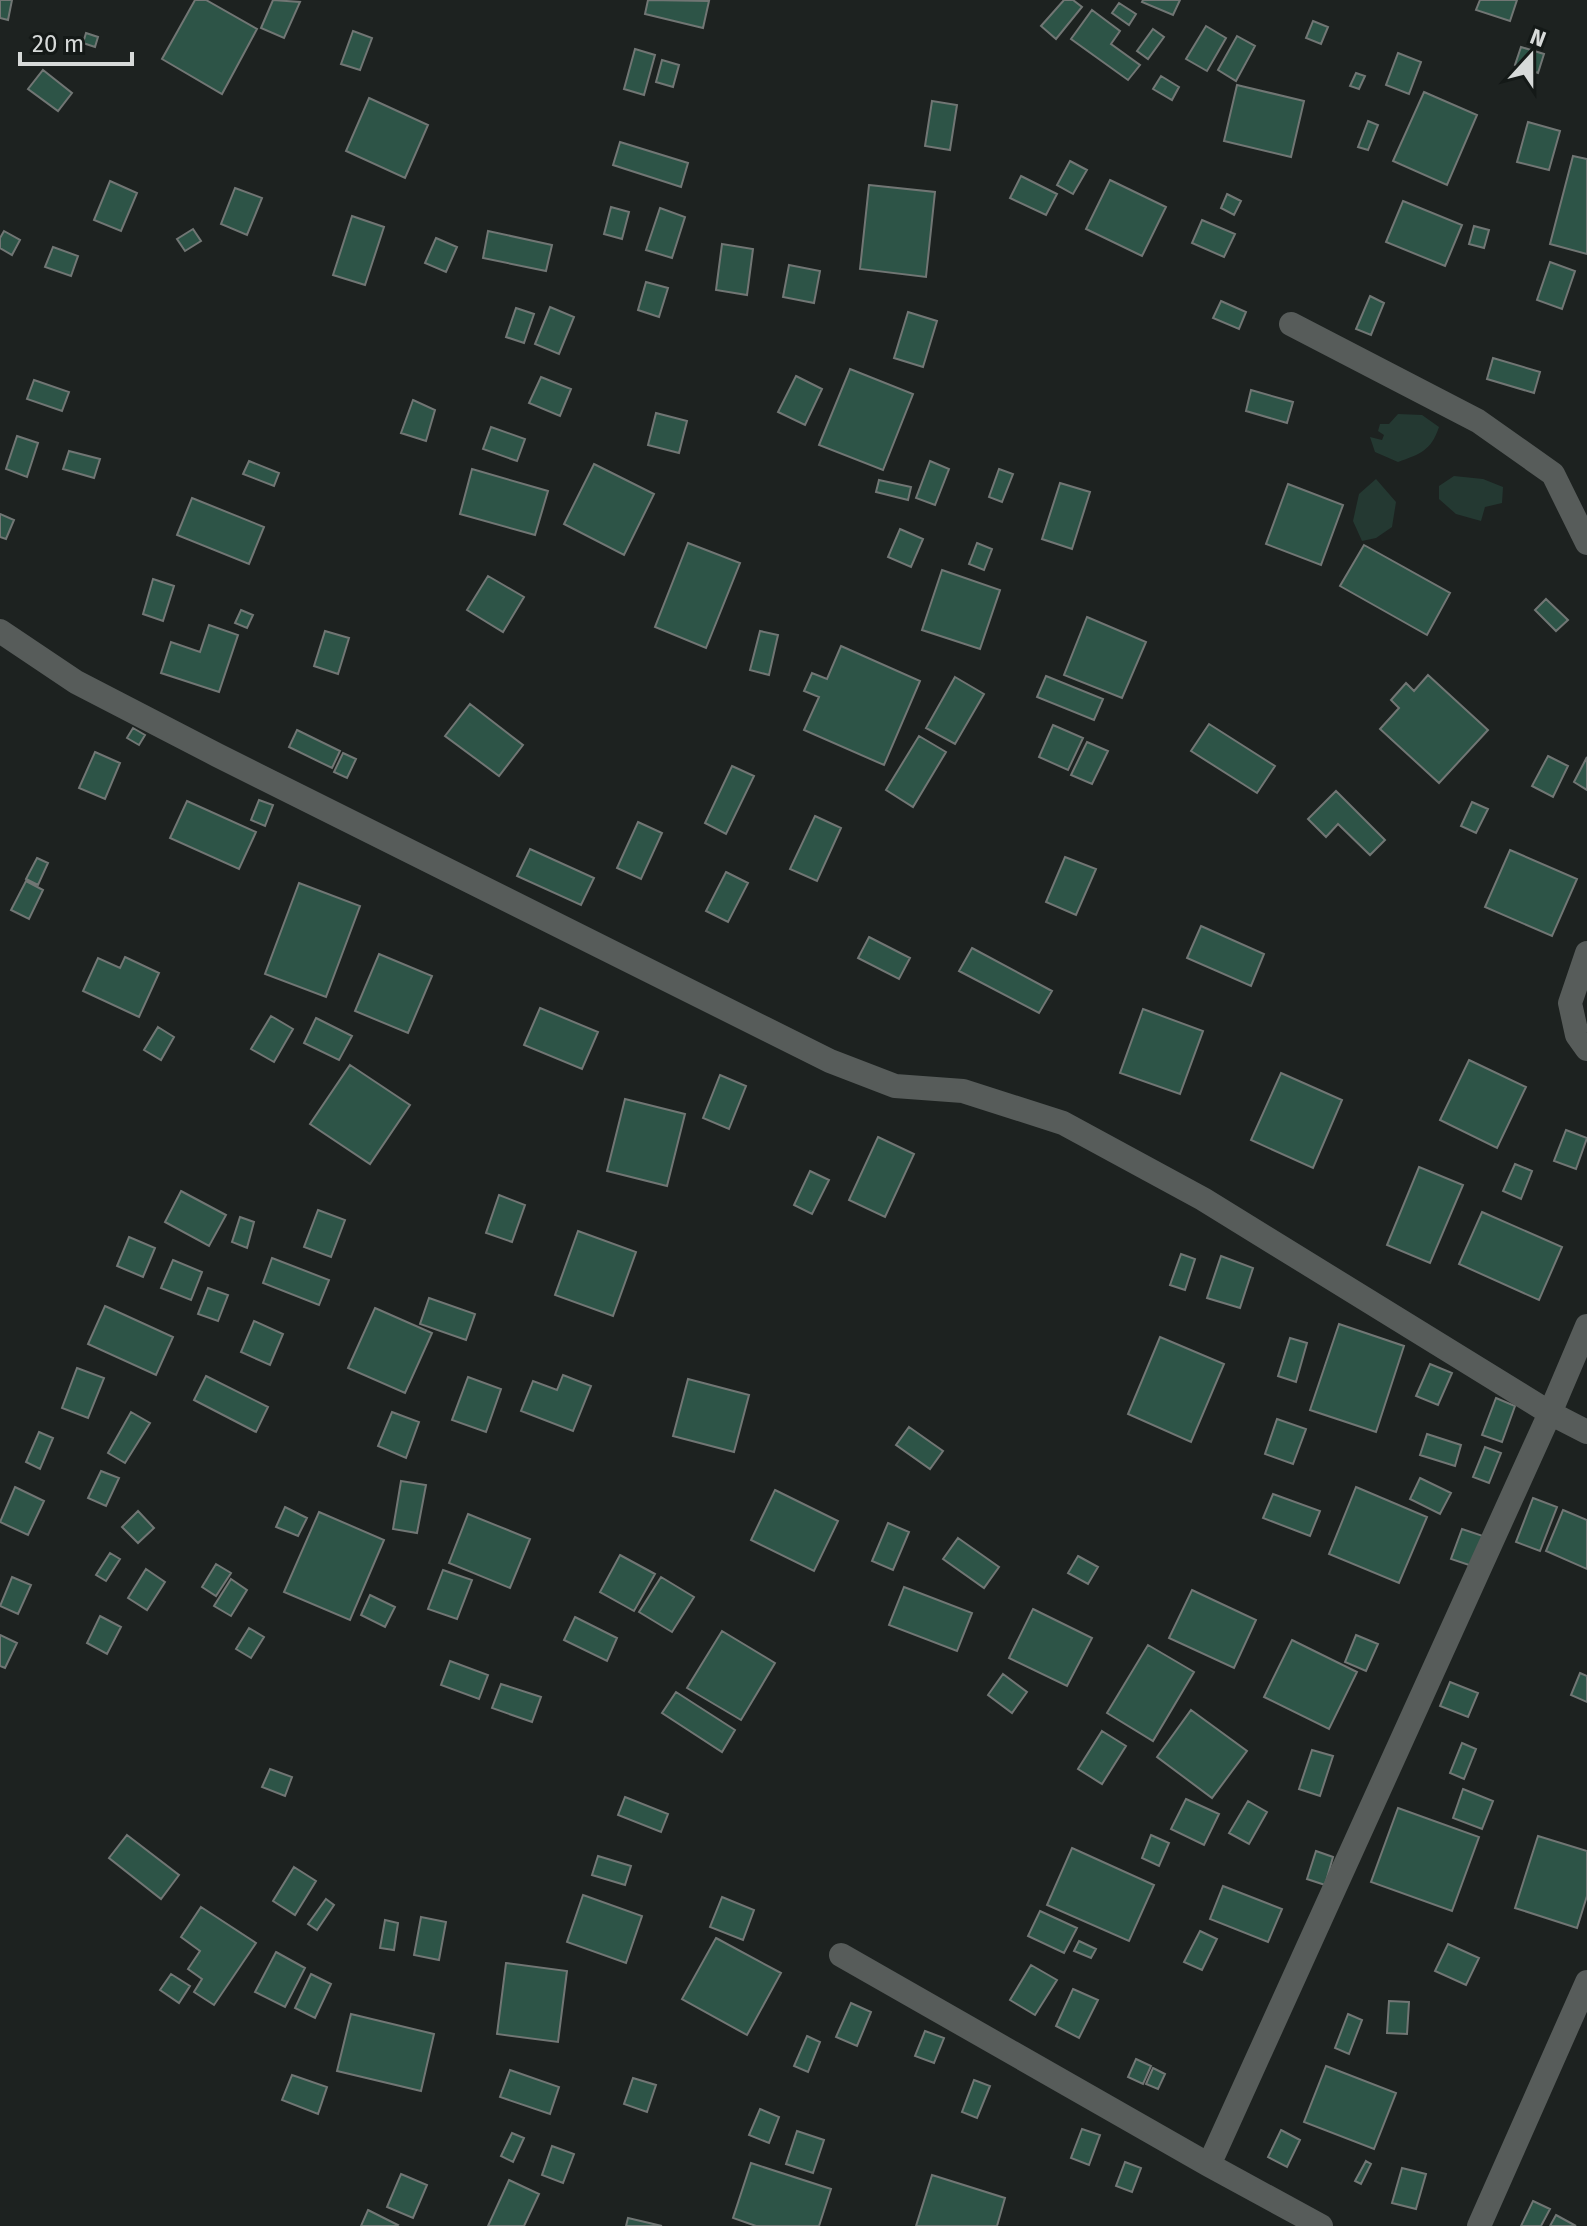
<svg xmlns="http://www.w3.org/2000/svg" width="1587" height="2226" font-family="'Fira Sans',sans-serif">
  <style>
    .green { fill: #243932 }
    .building { fill: #2d5447; stroke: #717674; stroke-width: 2 }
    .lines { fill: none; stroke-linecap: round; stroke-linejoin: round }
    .minor { stroke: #575c5a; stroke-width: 24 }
  </style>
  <rect width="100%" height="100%" fill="#1d2220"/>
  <path class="green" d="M 1398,414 L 1422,415 L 1439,427 C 1431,451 1420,454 1398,462 L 1375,452 L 1370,437 L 1382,440 L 1384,435 L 1378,431 L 1380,424 L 1389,424 Z
    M 1454,476 L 1483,479 L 1503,487 L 1502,503 L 1485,507 L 1481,521 L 1456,514 L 1439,499 L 1439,486 Z
    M 1376,479 L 1396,502 L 1392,527 L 1376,538 L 1362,541 L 1353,521 L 1359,494 Z"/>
  <path class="building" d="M 0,0 L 12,0 L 8,20 L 0,18 Z
    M 195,0 L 206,0 L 257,29 L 222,94 L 162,59 Z
    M 273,0 L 300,2 L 284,38 L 261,28 Z
    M 648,0 L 709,1 L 703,28 L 645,14 Z
    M 1064,0 L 1073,0 L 1082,7 L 1056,39 L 1041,26 Z
    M 1143,0 L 1180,0 L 1173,15 L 1142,2 Z
    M 1480,0 L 1517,0 L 1510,21 L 1476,10 Z
    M 1119,3 L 1136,14 L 1129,25 L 1112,13 Z
    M 1092,10 L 1120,31 L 1111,44 L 1140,65 L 1128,80 L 1071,39 Z
    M 1313,21 L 1328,27 L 1321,44 L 1306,38 Z
    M 1206,26 L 1226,38 L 1207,71 L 1186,59 Z
    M 1153,29 L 1164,37 L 1148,59 L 1137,51 Z
    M 353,31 L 372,38 L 360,70 L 341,64 Z
    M 86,33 L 98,37 L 95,47 L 83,43 Z
    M 1237,36 L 1255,46 L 1236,81 L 1218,70 Z
    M 1521,47 L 1544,54 L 1538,73 L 1515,65 Z
    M 635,49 L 655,55 L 644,95 L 624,89 Z
    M 1398,53 L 1421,62 L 1409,94 L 1386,85 Z
    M 662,60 L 679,65 L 673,87 L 656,82 Z
    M 43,70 L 72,93 L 58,111 L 28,89 Z
    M 1356,73 L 1365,76 L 1359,89 L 1350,86 Z
    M 1161,76 L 1179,87 L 1172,100 L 1153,89 Z
    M 1237,85 L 1304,101 L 1291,157 L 1224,141 Z
    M 1424,92 L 1477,115 L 1447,185 L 1393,161 Z
    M 369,98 L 428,125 L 405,178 L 346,151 Z
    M 932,101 L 957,105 L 950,150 L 925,146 Z
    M 1368,121 L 1378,125 L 1368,150 L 1358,147 Z
    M 1528,122 L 1560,131 L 1549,170 L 1517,162 Z
    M 620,142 L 688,163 L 681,187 L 613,165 Z
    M 1573,156 L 1587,159 L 1587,254 L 1550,244 Z
    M 1070,161 L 1087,170 L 1073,194 L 1057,185 Z
    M 1021,176 L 1057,194 L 1046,215 L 1010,198 Z
    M 1110,180 L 1166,207 L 1142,256 L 1086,229 Z
    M 110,181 L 137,193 L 121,231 L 94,220 Z
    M 869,185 L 935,192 L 926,277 L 860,269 Z
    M 235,188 L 262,198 L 247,235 L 221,224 Z
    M 1227,194 L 1241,201 L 1234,215 L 1221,208 Z
    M 1403,201 L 1462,225 L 1445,266 L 1386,242 Z
    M 611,207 L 629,212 L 622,239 L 604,234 Z
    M 660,208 L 685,217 L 672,258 L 646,250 Z
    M 352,216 L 384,227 L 365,285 L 333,275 Z
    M 1202,220 L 1235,234 L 1224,257 L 1192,243 Z
    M 1474,226 L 1489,230 L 1484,248 L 1469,244 Z
    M 193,229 L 201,241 L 185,251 L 177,239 Z
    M 4,231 L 20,240 L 12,255 L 0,248 L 0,238 Z
    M 488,231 L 552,245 L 546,271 L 483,258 Z
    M 436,238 L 457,247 L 446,272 L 425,263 Z
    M 722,244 L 753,249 L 747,295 L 716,290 Z
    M 53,247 L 78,256 L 71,276 L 45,267 Z
    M 1550,262 L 1575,271 L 1562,309 L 1537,300 Z
    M 789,265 L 820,271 L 814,303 L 783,297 Z
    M 646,282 L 668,288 L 659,317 L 638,310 Z
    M 1370,296 L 1384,303 L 1371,335 L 1356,329 Z
    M 1221,301 L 1246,312 L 1239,329 L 1213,318 Z
    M 550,307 L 574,317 L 559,354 L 535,344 Z
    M 516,308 L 534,314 L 524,343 L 506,337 Z
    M 908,312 L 937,321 L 923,367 L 894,358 Z
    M 1493,358 L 1540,372 L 1534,393 L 1487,379 Z
    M 850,369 L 913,394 L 883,470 L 819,445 Z
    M 796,376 L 822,389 L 805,425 L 778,412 Z
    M 541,377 L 571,389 L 560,416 L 529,403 Z
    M 34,380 L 69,392 L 62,411 L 27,399 Z
    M 1251,390 L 1293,402 L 1287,423 L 1246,411 Z
    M 413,400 L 435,410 L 426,441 L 401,433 Z
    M 656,413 L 687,421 L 679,453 L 648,445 Z
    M 491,427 L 525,439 L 517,461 L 483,449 Z
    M 17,436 L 38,443 L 27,477 L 6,469 Z
    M 69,451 L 100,459 L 94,478 L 63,469 Z
    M 249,461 L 279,473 L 274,486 L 243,474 Z
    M 930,461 L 949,469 L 935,505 L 916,498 Z
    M 594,464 L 654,494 L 624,555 L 564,524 Z
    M 472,469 L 548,491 L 535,535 L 460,514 Z
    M 999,469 L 1013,474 L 1002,502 L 989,497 Z
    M 879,480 L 911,487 L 908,500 L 876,492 Z
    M 1060,483 L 1090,492 L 1072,549 L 1042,539 Z
    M 1288,484 L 1343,505 L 1321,565 L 1266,544 Z
    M 192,498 L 264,527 L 249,564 L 177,535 Z
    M 0,514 L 14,520 L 6,539 L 0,537 Z
    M 900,529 L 923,539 L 911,567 L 888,557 Z
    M 688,543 L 740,563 L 706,648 L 655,627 Z
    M 977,543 L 992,549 L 984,570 L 969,564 Z
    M 1364,545 L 1450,593 L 1427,635 L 1340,586 Z
    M 942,570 L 1000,590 L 980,649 L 922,630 Z
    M 488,576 L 524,597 L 503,632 L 467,610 Z
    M 153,579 L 174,586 L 163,621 L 143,614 Z
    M 1546,599 L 1568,620 L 1556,631 L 1535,610 Z
    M 241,610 L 253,615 L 247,628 L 235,623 Z
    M 1087,617 L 1146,642 L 1122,698 L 1064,675 Z
    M 209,625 L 238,635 L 219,692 L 161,673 L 171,642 L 200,652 Z
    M 325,631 L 349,638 L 338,674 L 314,666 Z
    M 760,631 L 778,635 L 769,675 L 750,670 Z
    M 841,646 L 920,681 L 884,765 L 804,730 L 819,697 L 804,691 L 812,673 L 827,679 Z
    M 1428,675 L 1488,730 L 1439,783 L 1380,729 L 1399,708 L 1391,700 L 1406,683 L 1414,691 Z
    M 1046,676 L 1103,699 L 1094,720 L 1037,697 Z
    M 955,677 L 984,694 L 955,744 L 926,728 Z
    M 470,704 L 523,745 L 499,776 L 445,736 Z
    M 1209,724 L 1275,766 L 1257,793 L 1191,751 Z
    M 1053,725 L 1083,738 L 1068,770 L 1039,757 Z
    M 133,728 L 145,735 L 139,745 L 127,738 Z
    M 297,730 L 340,751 L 332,768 L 289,747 Z
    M 919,736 L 946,752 L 913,807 L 886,790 Z
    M 1087,742 L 1108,751 L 1092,784 L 1071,775 Z
    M 95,752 L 120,763 L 105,799 L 79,788 Z
    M 343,753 L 356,759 L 347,778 L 334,772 Z
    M 1548,756 L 1568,766 L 1553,797 L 1532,786 Z
    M 1587,757 L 1587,790 L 1574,782 Z
    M 732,766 L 754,776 L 726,834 L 705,823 Z
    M 1336,791 L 1385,840 L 1370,855 L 1338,824 L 1326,837 L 1308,819 Z
    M 259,800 L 273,805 L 265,826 L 251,820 Z
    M 187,801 L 256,832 L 239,869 L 170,838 Z
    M 1472,802 L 1488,809 L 1476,833 L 1461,826 Z
    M 815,816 L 841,828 L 817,881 L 790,869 Z
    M 638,822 L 662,833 L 641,879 L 617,868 Z
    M 530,849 L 594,878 L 581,905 L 517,876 Z
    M 1510,850 L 1577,879 L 1552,936 L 1485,907 Z
    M 1065,857 L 1096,869 L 1076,915 L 1046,902 Z
    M 37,858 L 48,863 L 38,885 L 26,879 Z
    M 726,872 L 748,883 L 728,922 L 706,911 Z
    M 26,881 L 43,890 L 29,919 L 11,910 Z
    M 299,883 L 360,906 L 326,997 L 265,974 Z
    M 1201,926 L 1264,954 L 1251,986 L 1187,958 Z
    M 869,937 L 910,958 L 899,979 L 858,958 Z
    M 972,948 L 1052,991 L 1039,1013 L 959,971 Z
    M 379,954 L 432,976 L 408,1033 L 355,1011 Z
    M 125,957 L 159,973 L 139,1017 L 83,991 L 98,958 L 120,968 Z
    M 540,1008 L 598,1032 L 582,1069 L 524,1045 Z
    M 1143,1009 L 1203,1031 L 1180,1094 L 1120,1073 Z
    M 271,1016 L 293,1029 L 274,1062 L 251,1049 Z
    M 316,1018 L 352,1036 L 339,1060 L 304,1043 Z
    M 158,1027 L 174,1037 L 161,1060 L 144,1050 Z
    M 1469,1060 L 1526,1087 L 1497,1148 L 1440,1120 Z
    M 350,1065 L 410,1105 L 370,1164 L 310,1124 Z
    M 1281,1073 L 1342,1100 L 1313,1168 L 1251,1140 Z
    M 720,1075 L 746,1086 L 729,1129 L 703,1118 Z
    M 625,1099 L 685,1114 L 667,1186 L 607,1171 Z
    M 1566,1130 L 1587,1138 L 1576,1169 L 1554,1161 Z
    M 878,1137 L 914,1154 L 885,1217 L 849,1200 Z
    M 1515,1164 L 1532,1171 L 1521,1199 L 1503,1191 Z
    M 1419,1167 L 1463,1185 L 1430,1263 L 1387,1245 Z
    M 810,1171 L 829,1180 L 812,1214 L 794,1205 Z
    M 181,1191 L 226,1215 L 209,1246 L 165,1222 Z
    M 499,1195 L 525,1205 L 512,1242 L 486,1233 Z
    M 318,1210 L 345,1220 L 331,1257 L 304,1247 Z
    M 1482,1212 L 1562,1247 L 1539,1300 L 1459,1264 Z
    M 240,1217 L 254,1222 L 247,1248 L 232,1242 Z
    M 578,1231 L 636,1252 L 613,1316 L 555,1295 Z
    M 129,1237 L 155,1248 L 143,1277 L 117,1266 Z
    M 1181,1254 L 1195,1259 L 1185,1290 L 1170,1285 Z
    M 1221,1256 L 1253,1268 L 1240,1308 L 1207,1298 Z
    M 272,1258 L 329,1280 L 319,1305 L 263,1283 Z
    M 173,1260 L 202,1272 L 191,1300 L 161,1288 Z
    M 208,1288 L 228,1295 L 218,1321 L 198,1314 Z
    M 429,1298 L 475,1314 L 466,1340 L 420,1324 Z
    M 105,1306 L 173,1337 L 156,1375 L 88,1344 Z
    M 375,1308 L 432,1333 L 405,1393 L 348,1368 Z
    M 254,1321 L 283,1334 L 270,1365 L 241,1352 Z
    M 1339,1324 L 1404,1346 L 1376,1432 L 1310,1410 Z
    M 1160,1337 L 1224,1364 L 1191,1442 L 1128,1414 Z
    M 1290,1338 L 1307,1343 L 1296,1382 L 1278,1376 Z
    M 1430,1364 L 1452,1373 L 1438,1405 L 1416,1396 Z
    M 77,1368 L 104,1378 L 88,1418 L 62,1408 Z
    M 563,1375 L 591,1386 L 573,1431 L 521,1411 L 533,1381 L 557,1390 Z
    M 206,1376 L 268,1407 L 256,1432 L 194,1400 Z
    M 468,1377 L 501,1389 L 486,1432 L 452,1420 Z
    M 688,1379 L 749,1395 L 734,1452 L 673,1436 Z
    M 1496,1398 L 1515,1406 L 1502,1442 L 1482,1435 Z
    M 131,1412 L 150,1423 L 125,1463 L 108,1453 Z
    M 392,1412 L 419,1422 L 406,1458 L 378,1446 Z
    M 1277,1419 L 1306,1429 L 1293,1464 L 1265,1454 Z
    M 909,1427 L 943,1451 L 930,1469 L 896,1445 Z
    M 39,1432 L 53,1438 L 40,1469 L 26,1462 Z
    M 1427,1434 L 1461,1445 L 1455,1466 L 1420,1455 Z
    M 1485,1447 L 1501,1453 L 1489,1483 L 1473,1477 Z
    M 101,1471 L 119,1478 L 106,1506 L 88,1498 Z
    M 1420,1478 L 1451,1493 L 1440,1514 L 1410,1499 Z
    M 401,1481 L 426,1485 L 417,1533 L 393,1529 Z
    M 15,1487 L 44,1501 L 28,1535 L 0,1522 Z
    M 1356,1487 L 1427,1517 L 1399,1583 L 1329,1554 Z
    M 775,1490 L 838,1521 L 814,1571 L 751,1540 Z
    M 1273,1494 L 1320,1511 L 1310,1536 L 1263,1518 Z
    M 1533,1498 L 1557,1507 L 1540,1551 L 1516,1542 Z
    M 285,1507 L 307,1518 L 298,1536 L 276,1527 Z
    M 1563,1510 L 1587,1520 L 1587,1569 L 1546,1551 Z
    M 138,1511 L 154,1528 L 138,1543 L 122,1527 Z
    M 319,1512 L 384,1540 L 350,1620 L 284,1592 Z
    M 468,1514 L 530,1539 L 510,1588 L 449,1563 Z
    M 888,1523 L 909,1532 L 893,1570 L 872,1561 Z
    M 1462,1529 L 1483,1536 L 1472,1566 L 1451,1559 Z
    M 958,1538 L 999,1567 L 984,1588 L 943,1559 Z
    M 110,1553 L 120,1559 L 106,1581 L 96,1575 Z
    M 620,1555 L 655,1574 L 634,1611 L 600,1592 Z
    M 1078,1556 L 1098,1567 L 1088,1584 L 1068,1573 Z
    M 216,1564 L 231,1573 L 216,1596 L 202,1587 Z
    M 146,1569 L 165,1582 L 147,1610 L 128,1598 Z
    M 443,1570 L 472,1580 L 457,1619 L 428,1609 Z
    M 12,1577 L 31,1585 L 18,1614 L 0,1606 Z
    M 661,1577 L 694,1597 L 672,1632 L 639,1612 Z
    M 231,1579 L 247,1590 L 231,1616 L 214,1606 Z
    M 904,1587 L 972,1613 L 957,1651 L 889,1625 Z
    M 1192,1590 L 1256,1620 L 1234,1668 L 1169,1638 Z
    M 370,1595 L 395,1607 L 385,1627 L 361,1615 Z
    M 1033,1609 L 1092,1638 L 1067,1686 L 1009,1658 Z
    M 100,1616 L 121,1627 L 107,1654 L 87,1643 Z
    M 575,1617 L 617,1638 L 607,1661 L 564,1640 Z
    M 249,1628 L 264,1637 L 251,1658 L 236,1649 Z
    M 722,1631 L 775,1663 L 741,1720 L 687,1688 Z
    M 0,1635 L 17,1643 L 5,1668 L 0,1666 Z
    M 1356,1635 L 1378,1644 L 1366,1671 L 1345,1662 Z
    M 1292,1640 L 1357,1672 L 1329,1729 L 1264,1697 Z
    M 1148,1645 L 1194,1672 L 1153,1741 L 1107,1713 Z
    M 450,1661 L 488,1675 L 479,1699 L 441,1685 Z
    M 1580,1673 L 1587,1676 L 1587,1702 L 1571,1695 Z
    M 1003,1674 L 1027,1692 L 1012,1713 L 988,1695 Z
    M 1450,1682 L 1478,1693 L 1468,1717 L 1440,1706 Z
    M 501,1684 L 541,1697 L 532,1722 L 492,1708 Z
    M 676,1692 L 735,1730 L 722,1752 L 662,1713 Z
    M 1191,1710 L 1247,1751 L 1212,1798 L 1157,1757 Z
    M 1102,1731 L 1126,1746 L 1102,1784 L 1078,1769 Z
    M 1462,1743 L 1476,1749 L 1464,1779 L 1450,1773 Z
    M 1312,1750 L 1333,1756 L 1320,1796 L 1299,1789 Z
    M 270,1769 L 292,1777 L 285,1796 L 262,1787 Z
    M 1463,1789 L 1493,1801 L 1482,1829 L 1453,1818 Z
    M 625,1797 L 668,1814 L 661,1832 L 618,1815 Z
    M 1186,1799 L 1219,1814 L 1204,1845 L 1171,1829 Z
    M 1248,1801 L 1267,1812 L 1249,1844 L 1229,1833 Z
    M 1398,1808 L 1479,1837 L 1452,1911 L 1371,1882 Z
    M 127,1835 L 179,1875 L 161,1899 L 109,1858 Z
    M 1151,1835 L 1169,1843 L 1159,1866 L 1142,1858 Z
    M 1538,1836 L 1587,1851 L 1587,1896 L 1577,1928 L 1515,1908 Z
    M 1072,1848 L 1154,1885 L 1129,1941 L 1047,1905 Z
    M 1316,1851 L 1333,1857 L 1325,1885 L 1307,1879 Z
    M 598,1856 L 631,1866 L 625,1885 L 592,1875 Z
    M 294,1867 L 316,1881 L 295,1915 L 273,1901 Z
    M 1223,1886 L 1282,1909 L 1268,1942 L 1210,1919 Z
    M 583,1895 L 642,1916 L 626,1963 L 567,1942 Z
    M 722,1897 L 754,1910 L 743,1940 L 710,1927 Z
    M 326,1899 L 334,1905 L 317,1930 L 308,1924 Z
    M 201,1907 L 256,1943 L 214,2005 L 194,1992 L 202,1979 L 188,1969 L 200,1951 L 181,1937 Z
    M 1040,1911 L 1077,1928 L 1064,1953 L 1028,1936 Z
    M 421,1917 L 446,1922 L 439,1960 L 414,1955 Z
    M 385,1920 L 398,1923 L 394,1950 L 380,1948 Z
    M 1200,1931 L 1217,1939 L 1202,1970 L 1184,1962 Z
    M 716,1938 L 781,1973 L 747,2035 L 682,1999 Z
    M 1079,1941 L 1096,1949 L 1091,1958 L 1074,1951 Z
    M 1448,1944 L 1479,1958 L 1466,1985 L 1435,1971 Z
    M 276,1952 L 305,1968 L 285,2007 L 255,1992 Z
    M 506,1963 L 567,1971 L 558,2042 L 497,2034 Z
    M 1031,1965 L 1057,1980 L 1035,2015 L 1010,2000 Z
    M 171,1974 L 190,1986 L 179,2003 L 160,1990 Z
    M 311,1974 L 331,1984 L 315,2018 L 295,2008 Z
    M 1073,1989 L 1098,2000 L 1079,2038 L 1056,2026 Z
    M 1389,2001 L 1409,2002 L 1407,2034 L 1387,2033 Z
    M 851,2003 L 871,2012 L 857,2046 L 836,2037 Z
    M 351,2014 L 434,2034 L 421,2091 L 337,2071 Z
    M 1348,2014 L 1362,2020 L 1349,2054 L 1335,2048 Z
    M 925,2031 L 944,2038 L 934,2063 L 915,2056 Z
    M 807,2036 L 820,2042 L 808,2072 L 794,2066 Z
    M 1136,2059 L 1151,2066 L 1143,2084 L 1128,2077 Z
    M 1326,2066 L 1396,2093 L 1374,2149 L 1304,2122 Z
    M 1153,2068 L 1165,2074 L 1158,2089 L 1146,2084 Z
    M 510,2070 L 559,2087 L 550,2114 L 500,2097 Z
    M 292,2075 L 327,2087 L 318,2114 L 282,2100 Z
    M 633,2078 L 656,2085 L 647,2112 L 624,2104 Z
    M 974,2080 L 990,2086 L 977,2118 L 962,2112 Z
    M 760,2109 L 779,2117 L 769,2143 L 749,2135 Z
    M 1082,2129 L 1100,2135 L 1089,2165 L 1071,2158 Z
    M 1281,2130 L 1300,2140 L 1287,2167 L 1268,2157 Z
    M 797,2131 L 824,2140 L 813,2173 L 786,2164 Z
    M 512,2133 L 524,2138 L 513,2162 L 501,2156 Z
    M 552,2146 L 574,2154 L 563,2183 L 542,2175 Z
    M 1366,2161 L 1371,2164 L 1361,2184 L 1355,2181 Z
    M 1125,2162 L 1141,2168 L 1132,2192 L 1116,2186 Z
    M 751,2163 L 831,2189 L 819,2226 L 756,2226 L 733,2218 Z
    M 1402,2168 L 1426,2174 L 1416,2209 L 1392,2203 Z
    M 401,2174 L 427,2185 L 413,2218 L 387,2207 Z
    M 932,2175 L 1005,2198 L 997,2226 L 916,2226 Z
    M 509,2180 L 539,2194 L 524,2226 L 488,2226 Z
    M 1533,2201 L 1550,2209 L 1541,2226 L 1521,2226 Z
    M 368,2210 L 398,2225 L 397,2226 L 361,2226 Z
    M 1556,2215 L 1576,2226 L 1550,2226 Z
    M 628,2218 L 662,2226 L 626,2226 Z"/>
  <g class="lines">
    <path class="minor" d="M 1291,324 L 1478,421 L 1553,474 L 1587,543
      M 0,631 L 76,682 L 217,755 L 830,1061 L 895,1086 L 963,1091 L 1063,1123 L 1203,1199 L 1550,1413 L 1587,1432
      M 1587,953 L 1570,1003 L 1577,1035 L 1587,1049
      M 841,1955 L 1209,2165 L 1321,2226
      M 1209,2165 L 1550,1413 L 1587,1326
      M 1479,2226 L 1587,1982"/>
  </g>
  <g transform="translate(1531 56) rotate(21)" stroke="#141917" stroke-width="6" paint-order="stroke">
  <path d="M0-6L14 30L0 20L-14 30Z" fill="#d7dad9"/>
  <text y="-12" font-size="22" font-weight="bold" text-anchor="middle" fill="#d7dad9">N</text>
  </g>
  <path d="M20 52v12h112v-12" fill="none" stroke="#d7dad9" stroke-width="4"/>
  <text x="32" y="52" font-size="24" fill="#d7dad9" stroke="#141917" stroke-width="6" paint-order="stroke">20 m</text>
</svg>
